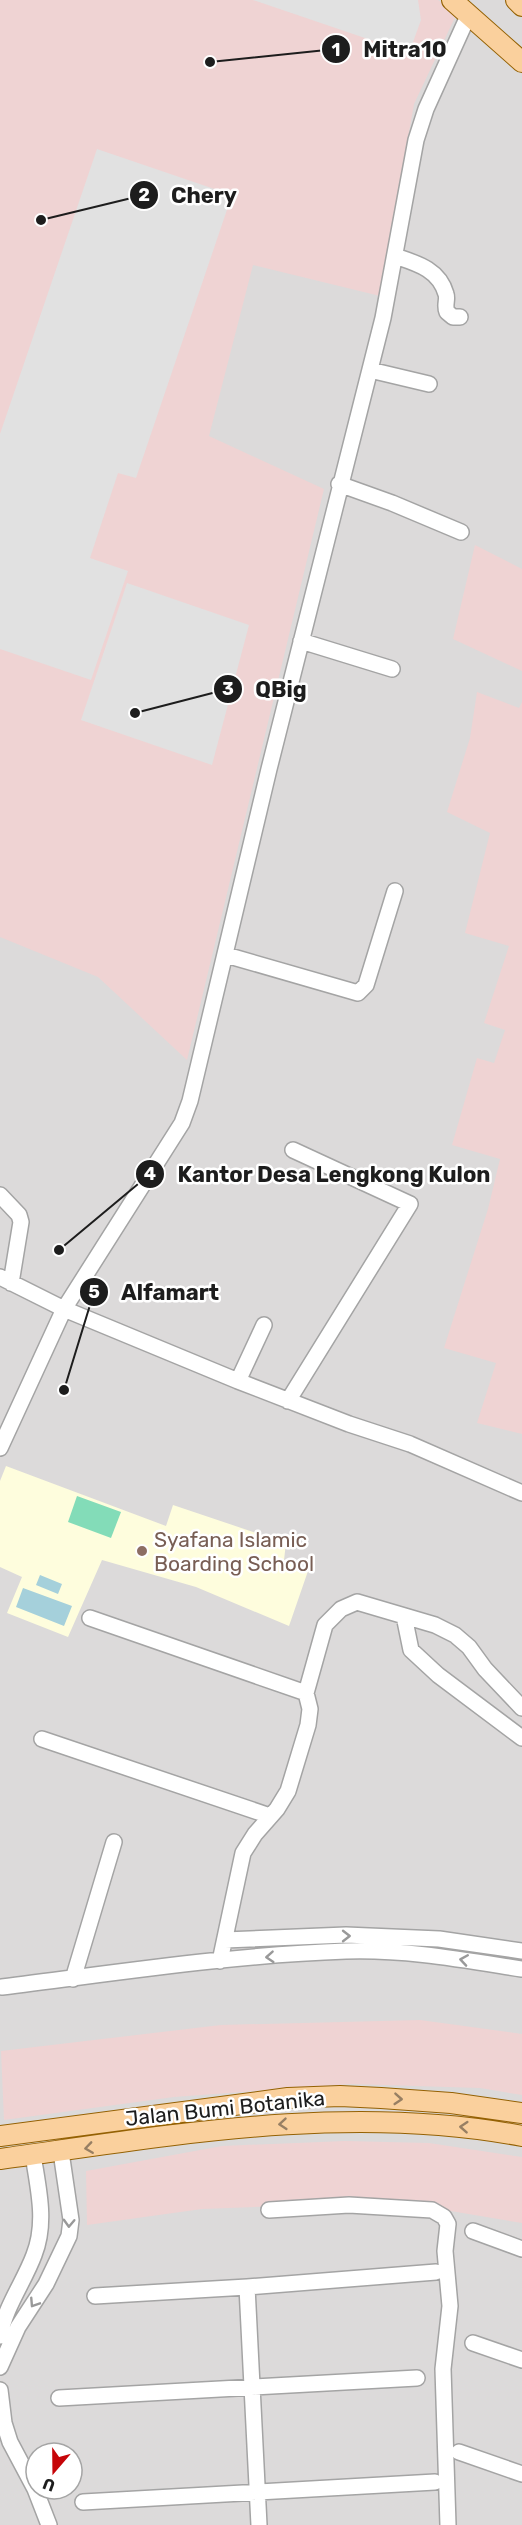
<svg xmlns="http://www.w3.org/2000/svg" width="522" height="2525" font-family="Rubik,sans-serif">
  <style>
    .residential { fill: #dcdada; fill-rule: evenodd }
    .commercial { fill: #efd3d3 }
    .education { fill: #fefddd }
    .pitch { fill: #83dcb8 }
    .parking { fill: #e1e1e1 }
    .water { fill: #a5d0db }
    .lines { fill: none; stroke-linecap: round; stroke-linejoin: round }
    .minor-casing { stroke: #a4a4a4; stroke-width: 18 }
    .major-casing { stroke: #946103; stroke-width: 22 }
    .minor { stroke: #fff; stroke-width: 15 }
    .major { stroke: #fad09d; stroke-width: 20 }
    .oneway { stroke: #999 }
    .oneway2 { stroke: #977f63 }
    .education-dot { fill: #8d6e63; stroke: #fff; stroke-width: 2 }
    .labels { text-anchor: middle; dominant-baseline: central; stroke-width: 5; stroke-linejoin: round; paint-order: stroke }
    .education-label { font-size: 21px; fill: #785e54; stroke: #fff; text-anchor: start }
    .street-label { font-size: 21px; fill: #1d1d1d; stroke: #fff }
    .leader { fill: none; stroke: #1d1d1d; stroke-width: 2 }
    .callout-dot { fill: #1d1d1d; stroke: #fff; stroke-width: 2 }
    .mark-label { font-size: 18px; text-anchor: middle; font-weight: bold; fill: #fff }
    .callout-label { font-size: 22px; text-anchor: middle; font-weight: bold; fill: #1d1d1d; stroke: #fff; stroke-width: 5; stroke-linejoin: round; paint-order: stroke }
  </style>
  <rect width="100%" height="100%" fill="#eeebe4"/>
  <path class="residential" d="M 0,0 L 522,0 L 522,2525 L 0,2525 ZM 36,2453 L 72,2453 L 72,2489 L 36,2489 Z"/>
  <path class="commercial" d="M 0,0 L 438,0 L 457,13 L 414,104 L 380,296 L 253,265 L 209,436 L 324,489 L 187,1060 L 98,977 L 0,937 Z
    M 475,545 L 522,569 L 522,671 L 453,639 Z
    M 477,692 L 519,708 L 522,702 L 522,1434 L 477,1423 L 496,1363 L 444,1348 L 488,1209 L 500,1159 L 452,1145 L 477,1058 L 494,1063 L 505,1030 L 484,1023 L 509,946 L 465,933 L 490,833 L 447,812 L 470,738 Z
    M 420,2020 L 522,2034 L 522,2095 L 480,2088 L 351,2084 L 174,2097 L 4,2120 L 1,2051 L 221,2025 Z
    M 345,2141 L 429,2143 L 522,2157 L 522,2223 L 433,2208 L 330,2204 L 202,2209 L 87,2225 L 86,2171 L 222,2146 Z"/>
  <path class="education" d="M 6,1466 L 166,1526 L 173,1505 L 286,1543 L 284,1560 L 308,1571 L 289,1626 L 196,1587 L 102,1560 L 68,1637 L 7,1613 L 22,1577 L 0,1567 L 0,1481 Z"/>
  <path class="pitch" d="M 77,1496 L 121,1512 L 111,1538 L 68,1522 Z"/>
  <path class="parking" d="M 253,0 L 418,0 L 421,20 L 409,53 Z
    M 97,149 L 232,195 L 136,478 L 118,473 L 90,558 L 128,571 L 91,680 L 0,649 L 0,434 Z
    M 127,583 L 249,625 L 212,765 L 81,720 Z"/>
  <path class="water" d="M 40,1575 L 62,1584 L 58,1594 L 36,1585 Z
    M 23,1588 L 72,1606 L 64,1626 L 16,1607 Z"/>
  <g class="lines">
    <defs>
      <path id="minor" d="M 395,256 C 416,263 439,269 446,294 C 448,300 444,305 447,312 L 453,317 L 460,317
        M 370,370 L 429,384
        M 339,484 L 392,503 L 461,532
        M 301,641 L 392,669
        M 226,955 L 358,993 L 366,985 L 395,891
        M 0,1195 L 19,1215 L 21,1222 L 11,1283
        M 0,1277 L 64,1309 L 238,1381 L 349,1424 L 410,1444 L 522,1493
        M 238,1381 L 264,1325
        M 288,1401 L 410,1204 L 293,1150
        M 0,1448 L 64,1309 L 182,1123 L 190,1101 L 269,769 L 383,318 L 416,140 L 426,109 L 469,14
        M 404,1616 L 411,1650 L 438,1675 L 522,1738
        M 90,1618 L 306,1693
        M 42,1739 L 270,1816
        M 225,1940 L 346,1935 L 439,1939 L 522,1951
        M 220,1961 L 243,1853 L 255,1834 L 277,1809 L 288,1791 L 308,1725 L 310,1709 L 306,1693 L 325,1625 L 341,1609 L 357,1602 L 435,1625 L 455,1635 L 469,1647 L 485,1669 L 522,1708
        M 73,1979 L 114,1842
        M 2,1987 C 116,1973 231,1955 346,1951 C 405,1949 464,1960 522,1969
        M 269,2210 L 349,2205 L 432,2210 L 444,2217 L 448,2224 L 445,2251 L 450,2306 L 443,2369 L 448,2525
        M 473,2231 L 522,2249
        M 247,2287 L 259,2525
        M 95,2296 L 247,2287 L 436,2272
        M 0,2336 C 5,2307 24,2282 34,2255 C 47,2222 38,2188 33,2155
        M 473,2343 L 522,2360
        M 0,2367 L 18,2327 L 46,2284 L 69,2236 L 71,2220 L 61,2152
        M 0,2390 L 4,2423 L 10,2442 L 35,2489 L 49,2525
        M 59,2398 L 417,2378
        M 459,2452 L 522,2474
        M 83,2502 L 435,2482"/>
      <path id="major" d="M 452,0 L 522,62
        M 516,0 L 522,6
        M 0,2136 L 288,2098 L 340,2096 L 381,2098 L 451,2103 L 522,2113
        M 0,2159 C 172,2135 349,2103 522,2136"/>
    </defs>
    <use href="#minor" class="minor-casing"/>
    <use href="#major" class="major-casing"/>
    <use href="#minor" class="minor"/>
    <use href="#major" class="major"/>
  </g>
  <defs><path id="oneway-chevron" d="M-2-3.5L2.5 0L-2 3.5" fill="none" stroke-width="1.6" stroke-linecap="round" stroke-linejoin="round" transform="scale(1.5)"/></defs>
  <g class="oneway">
    <use href="#oneway-chevron" transform="translate(346 1936)"/>
    <use href="#oneway-chevron" transform="translate(270 1957) rotate(176)"/>
    <use href="#oneway-chevron" transform="translate(464 1960) rotate(-171)"/>
    <use href="#oneway-chevron" transform="translate(69 2223) rotate(92)"/>
    <use href="#oneway-chevron" transform="translate(34 2303) rotate(123)"/>
  </g>
  <g class="oneway2">
    <use href="#oneway-chevron" transform="translate(398 2099) rotate(4)"/>
    <use href="#oneway-chevron" transform="translate(283 2124) rotate(175)"/>
    <use href="#oneway-chevron" transform="translate(464 2127) rotate(-176)"/>
    <use href="#oneway-chevron" transform="translate(89 2148) rotate(172)"/>
  </g>
  <circle class="education-dot" cx="142" cy="1551" r="6"/>
  <g class="labels">
    <g class="education-label">
      <text x="154" y="1539">Syafana Islamic<tspan x="154" dy="24">Boarding School</tspan></text>
    </g>
    <g class="street-label">
      <text transform="translate(225 2108) rotate(-6)">Jalan Bumi Botanika</text>
    </g>
  </g>
  <path class="leader" d="M210 62L336 49M41 220L144 195M135 713L228 689M59 1250L150 1174M64 1390L94 1292"/>
  <g class="callout-dot">
    <circle cx="210" cy="62" r="6"/>
    <circle cx="41" cy="220" r="6"/>
    <circle cx="135" cy="713" r="6"/>
    <circle cx="59" cy="1250" r="6"/>
    <circle cx="64" cy="1390" r="6"/>
    <circle cx="336" cy="49" r="15"/>
    <circle cx="144" cy="195" r="15"/>
    <circle cx="228" cy="689" r="15"/>
    <circle cx="150" cy="1174" r="15"/>
    <circle cx="94" cy="1292" r="15"/>
  </g>
  <g class="mark-label">
    <text x="336" y="56">1</text>
    <text x="144" y="201">2</text>
    <text x="228" y="695">3</text>
    <text x="150" y="1180">4</text>
    <text x="94" y="1298">5</text>
  </g>
  <g class="callout-label">
    <text x="405" y="57">Mitra10</text>
    <text x="204" y="203">Chery</text>
    <text x="281" y="697">QBig</text>
    <text x="334" y="1182">Kantor Desa Lengkong Kulon</text>
    <text x="170" y="1300">Alfamart</text>
  </g>
  <g transform="translate(54 2471) rotate(200)"><circle r="28" fill="#ffffff" stroke="#a5a5a5" stroke-width="1.5"/>
  <path d="M0-4.5L10 22L0 15L-10 22Z" fill="#c60509"/>
  <text y="-9" font-size="16" font-weight="bold" text-anchor="middle" fill="#1d1d1d">U</text>
  </g>
</svg>
